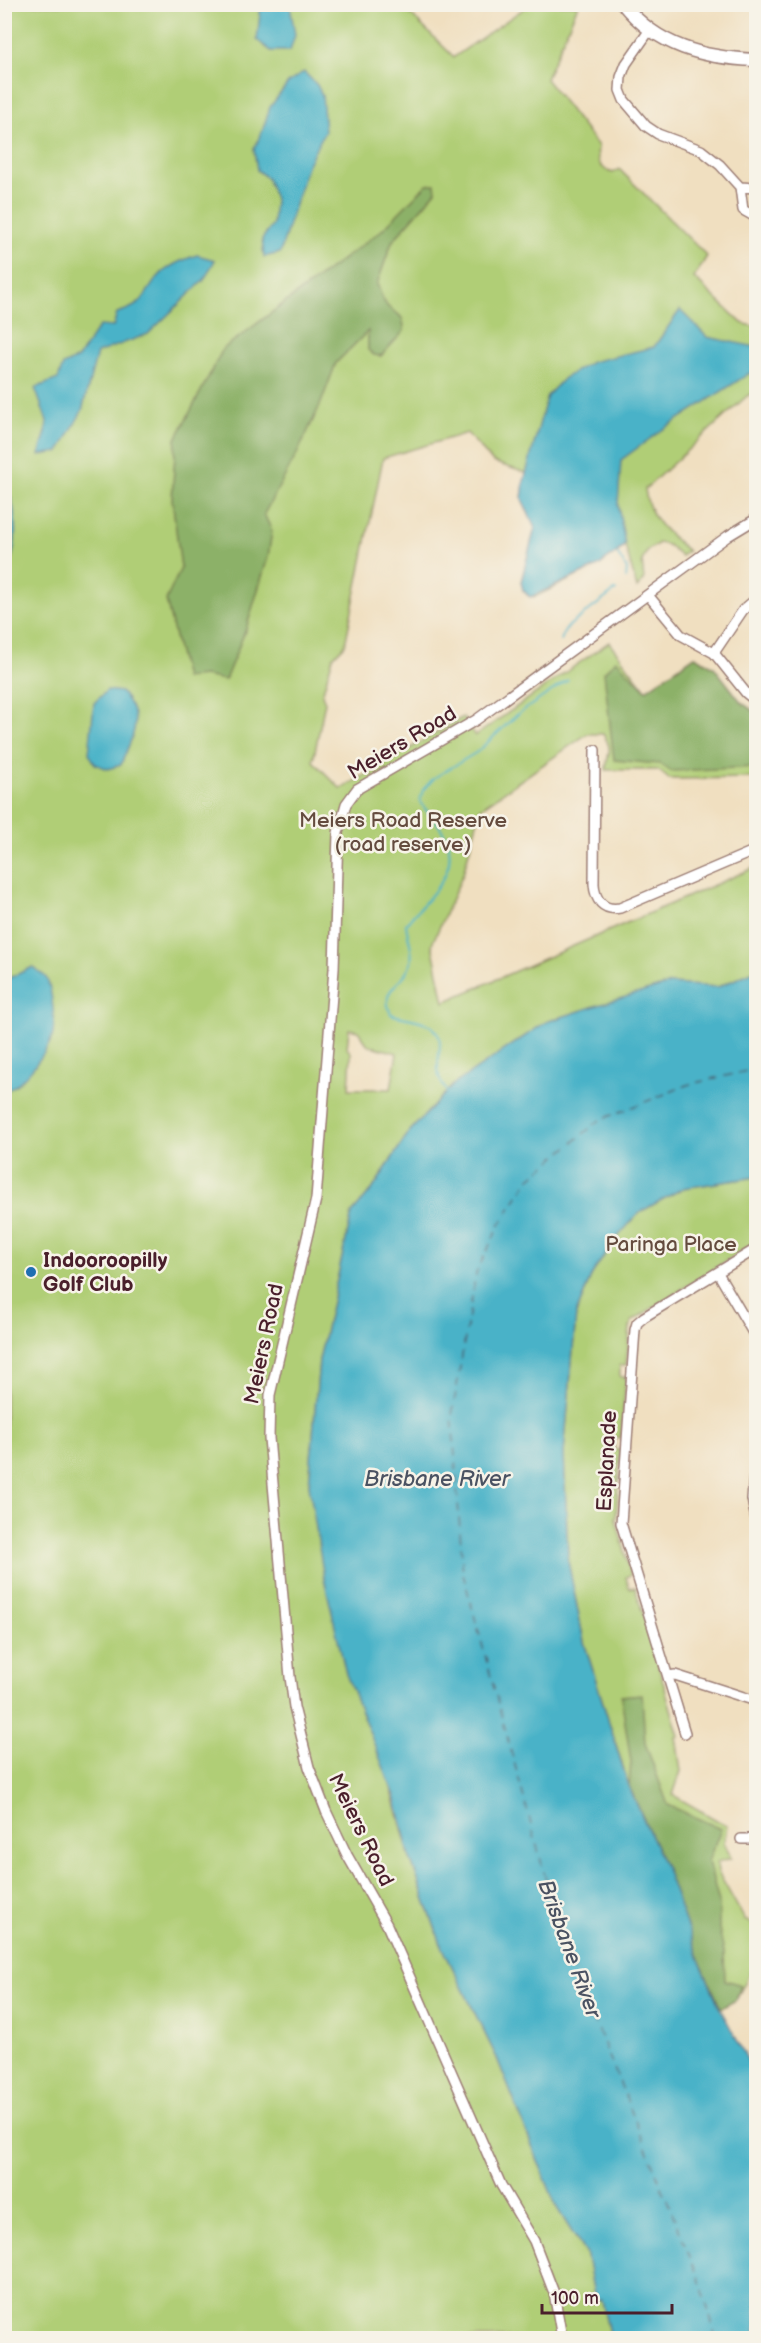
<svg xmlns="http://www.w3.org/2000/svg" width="761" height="2343" font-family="'Balsamiq Sans',sans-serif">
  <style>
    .green { fill: #b0ce76; stroke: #7d7650; stroke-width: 1.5; fill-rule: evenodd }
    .forest { fill: #8cb167; stroke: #6b6849; stroke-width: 1.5 }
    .water { fill: #4ab2c8; stroke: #4a687a; stroke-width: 1.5 }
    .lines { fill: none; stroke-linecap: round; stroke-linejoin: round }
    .stream { stroke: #4ab2c8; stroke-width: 2 }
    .ferry { stroke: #4a5262; stroke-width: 1.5; stroke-dasharray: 8 6; stroke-linecap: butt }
    .minor-casing { stroke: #9d7f76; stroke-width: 12 }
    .tertiary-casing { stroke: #9d7f76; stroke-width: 15 }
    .minor { stroke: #fff; stroke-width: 9 }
    .tertiary { stroke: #fff; stroke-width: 12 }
    .poi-dot { fill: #1f6fb2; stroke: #f7f3e8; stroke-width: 2 }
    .labels { text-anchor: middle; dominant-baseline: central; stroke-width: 5; stroke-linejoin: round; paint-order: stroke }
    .street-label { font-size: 21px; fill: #4a1f2b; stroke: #f7f3e8 }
    .park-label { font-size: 21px; fill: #644b3e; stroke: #f7f3e8 }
    .poi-label { font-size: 21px; font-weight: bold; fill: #4a1f2b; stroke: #f7f3e8; text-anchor: start }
    .water-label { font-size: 22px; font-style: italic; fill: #4a5262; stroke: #f7f3e8 }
  </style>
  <rect width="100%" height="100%" fill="#f7f3e8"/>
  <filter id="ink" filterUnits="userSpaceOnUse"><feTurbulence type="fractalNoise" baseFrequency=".0167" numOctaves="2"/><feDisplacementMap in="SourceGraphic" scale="12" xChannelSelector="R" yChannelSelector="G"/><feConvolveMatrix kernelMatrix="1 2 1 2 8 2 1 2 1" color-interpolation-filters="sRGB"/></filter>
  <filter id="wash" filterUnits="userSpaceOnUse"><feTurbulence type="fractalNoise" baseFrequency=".008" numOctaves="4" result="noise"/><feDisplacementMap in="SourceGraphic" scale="24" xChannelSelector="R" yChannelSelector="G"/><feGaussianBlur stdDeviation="1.35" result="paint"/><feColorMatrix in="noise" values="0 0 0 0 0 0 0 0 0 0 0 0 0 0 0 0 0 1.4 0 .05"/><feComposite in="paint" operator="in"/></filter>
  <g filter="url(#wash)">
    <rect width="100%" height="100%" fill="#f0dfc0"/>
    <path class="green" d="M 5,5 L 407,5 L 406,10 L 454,57 L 529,5 L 578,5 L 546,79 L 598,146 C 596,161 599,168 613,173 L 619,169 L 707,256 L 694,278 L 742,323 L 756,327 L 756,391 L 747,396 L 645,489 C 648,518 667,533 688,551 L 681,556 L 668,545 L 659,543 L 648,550 L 642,561 L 644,580 L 637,588 L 625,545 C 617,555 608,557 600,565 L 535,597 L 527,595 L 521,582 L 535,528 L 522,499 L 526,473 L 493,462 L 467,433 L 383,458 L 345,645 L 333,657 L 322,695 L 325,702 L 313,761 L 341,789 L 463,717 L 475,736 L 609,642 L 646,690 L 695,656 L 714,667 L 741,702 L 756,713 L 756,778 L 669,779 L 658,770 L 606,770 C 607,753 614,751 603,734 L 587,734 L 481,808 L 463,874 L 432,944 L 444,1002 L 756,867 L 756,970 L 718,987 L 670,984 L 546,1022 L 453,1085 L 409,1132 L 372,1190 L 352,1213 L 319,1360 L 309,1485 L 410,1858 L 441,1944 L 497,2058 L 557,2208 L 587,2256 L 595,2300 L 602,2300 L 610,2338 L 5,2338 ZM 349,1029 L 358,1031 L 368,1045 L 397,1053 L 391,1089 L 349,1089 L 351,1053 L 347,1048 Z
      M 756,1177 L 756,1242 L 632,1321 L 630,1328 L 626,1365 L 620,1365 L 620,1377 L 626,1377 L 621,1438 L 615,1437 L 614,1450 L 620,1450 L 616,1519 L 631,1575 L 626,1577 L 629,1588 L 635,1587 L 679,1736 L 676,1737 L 681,1771 L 673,1795 L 727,1826 L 724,1842 L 731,1858 L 717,1862 L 718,1872 L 745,1920 L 756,1926 L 756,1961 L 736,2000 L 721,2008 L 629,1786 L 584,1642 L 568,1561 L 564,1453 L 576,1314 L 592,1274 L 614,1240 L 640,1212 L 683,1188 Z"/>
    <path class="forest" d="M 427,184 L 435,184 L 436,191 L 392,242 L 377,284 C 380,291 383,302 388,307 C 399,316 404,314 404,331 L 381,356 L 374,355 L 368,350 L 368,331 L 336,363 L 321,403 L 297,454 L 264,514 L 272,531 L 268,557 L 246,629 L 225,680 L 204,676 L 185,678 L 166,600 L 181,568 L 172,499 L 176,439 L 223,349 L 382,230 Z
      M 695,656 L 714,667 L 741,702 L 756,713 L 756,767 L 671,771 L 660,764 L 614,760 L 604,672 L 616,660 L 646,690 Z
      M 642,1694 L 645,1743 L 668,1805 L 721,1829 L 708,1861 L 719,1902 L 719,1929 L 724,1952 L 725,1980 L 741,1985 L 736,2000 L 721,2008 L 699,1960 L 666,1869 L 629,1786 L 631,1762 L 621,1696 Z"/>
    <path class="water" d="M 261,5 L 290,5 L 295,35 L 290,51 L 271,51 L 257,40 Z
      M 304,72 L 317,85 L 322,95 L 325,131 L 307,166 L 280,253 L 264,257 L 262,239 L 273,224 L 275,199 L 267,178 L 257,170 L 254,149 L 262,132 L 270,107 L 288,83 Z
      M 197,255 L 215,260 L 204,280 L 148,334 L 97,353 L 82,411 L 59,452 L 39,455 L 46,432 L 47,421 L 35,388 L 58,379 L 63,365 L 78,358 L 99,326 L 113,327 L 117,313 C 148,304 141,296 159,276 C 169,265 183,260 197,255 Z
      M 680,310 L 707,337 L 756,347 L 756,369 L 662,430 L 621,460 L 618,505 L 625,544 C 617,555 608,557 600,565 L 530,597 L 523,590 L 521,582 L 535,528 L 522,499 L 524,481 L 547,396 L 564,378 L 591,362 L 654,347 Z
      M 7,488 C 17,506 20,554 5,569 L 4,489 Z
      M 107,690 L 121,692 C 146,720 132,735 121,765 L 108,769 L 95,764 L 89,753 L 94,703 Z
      M 33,967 C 37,971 44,974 47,979 C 52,992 57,1027 51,1040 C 44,1056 21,1086 5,1091 L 4,1008 L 9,1000 L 7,979 Z
      M 756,970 L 756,1177 L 683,1188 L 640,1212 L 614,1241 L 592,1274 L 576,1314 L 564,1453 L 568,1561 L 584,1642 L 629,1787 L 666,1869 L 699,1959 L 720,2008 L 756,2076 L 756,2338 L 610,2338 L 602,2300 L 595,2300 L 587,2256 L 557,2208 L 497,2058 L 441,1944 L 410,1858 L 395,1796 L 346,1674 L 324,1578 L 309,1485 L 319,1360 L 352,1213 L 372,1190 L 409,1132 L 453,1085 L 546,1022 L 595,1006 L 670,984 L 718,987 Z"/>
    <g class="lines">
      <path class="stream" d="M 618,555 L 627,569 L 626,578
        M 561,641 L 564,632 L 570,625 L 616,590
        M 448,1093 C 445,1088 440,1082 439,1076 C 433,1056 453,1034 423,1022 C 413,1018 401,1018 391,1014 C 378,986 405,986 411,962 C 414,950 407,936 406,924 C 429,895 468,868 440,827 C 434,818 426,812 420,801 L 423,790 L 434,778 L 477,752 L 518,714 L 568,680"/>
      <path class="ferry" d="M 716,2338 L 701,2284 L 563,1942 L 463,1574 L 452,1415 L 476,1273 L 499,1226 L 529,1179 L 600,1120 L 690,1084 L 756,1069"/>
    </g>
  </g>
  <g filter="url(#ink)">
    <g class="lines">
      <defs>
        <path id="minor" d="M 649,31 L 626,64 L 621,77 L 620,90 L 624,100 L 646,126 L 658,134 L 701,150 L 720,165 L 740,187 L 743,210 L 752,215 L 756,212
          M 740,187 L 756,188
          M 648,595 L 681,635 L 714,653 L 746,693 L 756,701
          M 714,653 L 743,610 L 756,599
          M 595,750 L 594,884 C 595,900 603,911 620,908 L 756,850
          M 718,1273 L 756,1338
          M 756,1451 L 752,1499 L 756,1519
          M 668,1676 L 675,1675 L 756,1701
          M 685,1733 L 621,1523 L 635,1330 L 637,1323 L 644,1317 L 756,1249
          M 741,1839 L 756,1839
          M 562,2338 L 554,2293 L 534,2241 L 501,2185 L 387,1925 L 347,1855 L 326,1811 L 309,1767 L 294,1707 L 290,1677 L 269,1438 L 270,1395 L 316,1199 L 334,969 L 338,833 L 346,804 L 357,789 L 476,720 L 728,536 L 756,519"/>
        <path id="tertiary" d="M 623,4 C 658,47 704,58 756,60"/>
      </defs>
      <use href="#minor" class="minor-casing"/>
      <use href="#tertiary" class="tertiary-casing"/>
      <use href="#minor" class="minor"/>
      <use href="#tertiary" class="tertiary"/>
    </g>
  </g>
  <circle class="poi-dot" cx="31" cy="1272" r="6"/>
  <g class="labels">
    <g class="street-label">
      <text transform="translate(402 743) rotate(-31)">Meiers Road</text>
      <text transform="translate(264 1344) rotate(-78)">Meiers Road</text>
      <text transform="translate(607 1461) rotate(-87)">Esplanade</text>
      <text transform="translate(361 1830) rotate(64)">Meiers Road</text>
    </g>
    <g class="park-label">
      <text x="403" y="820">Meiers Road Reserve<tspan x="403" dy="24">(road reserve)</tspan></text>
      <text x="671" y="1244">Paringa Place</text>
    </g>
    <g class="poi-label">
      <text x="43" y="1260">Indooroopilly<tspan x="43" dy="24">Golf Club</tspan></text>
    </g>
    <g class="water-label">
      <text x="437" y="1479">Brisbane River</text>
      <text transform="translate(569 1949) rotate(70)">Brisbane River</text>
    </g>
  </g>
  <rect width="761" height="2343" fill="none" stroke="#f7f3e8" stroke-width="24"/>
  <path d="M542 2304v9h130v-9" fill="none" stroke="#4a1f2b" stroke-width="3"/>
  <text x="551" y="2304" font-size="18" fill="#4a1f2b" stroke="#f7f3e8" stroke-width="4.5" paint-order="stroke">100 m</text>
</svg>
